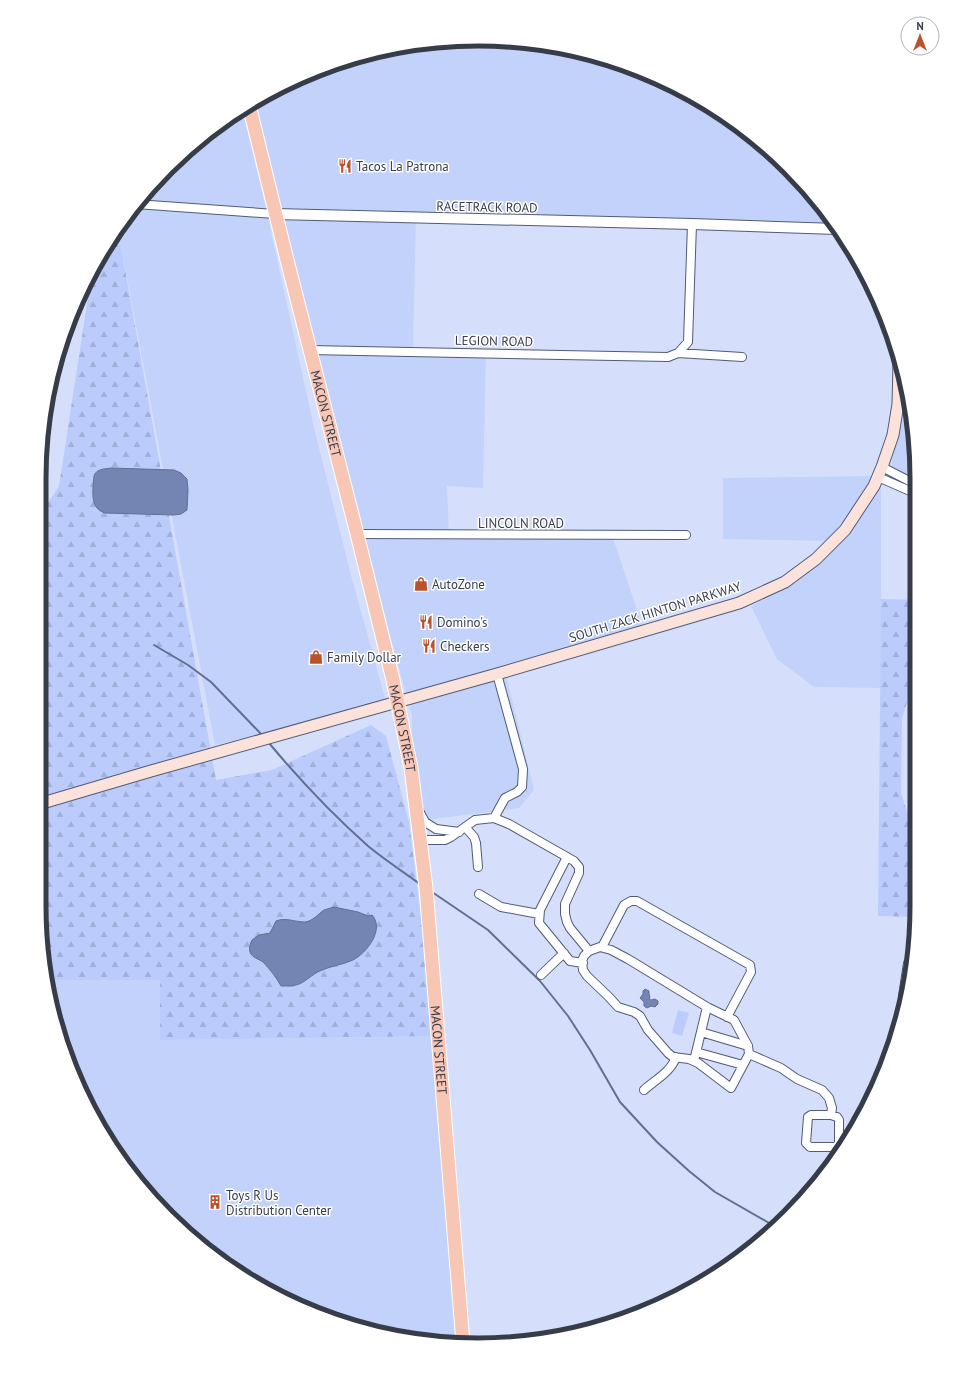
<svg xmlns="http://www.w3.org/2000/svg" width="956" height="1384" font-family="'PT Sans',sans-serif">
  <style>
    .built { fill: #c3d2fb }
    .forest { fill: url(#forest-firs) }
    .garden { fill: #bbccfc }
    .water { fill: #7484b3; stroke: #626e93 }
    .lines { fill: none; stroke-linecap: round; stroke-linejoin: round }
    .stream { stroke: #626e93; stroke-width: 2 }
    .minor-casing { stroke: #515b78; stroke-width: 10 }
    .tertiary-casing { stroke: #515b78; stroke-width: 12 }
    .secondary-casing { stroke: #515b78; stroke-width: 13 }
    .primary-casing { stroke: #fff; stroke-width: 15 }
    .minor { stroke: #fff; stroke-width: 8 }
    .tertiary { stroke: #fff; stroke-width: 10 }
    .secondary { stroke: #fbe2da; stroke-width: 11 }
    .primary { stroke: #f7c6b5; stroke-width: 13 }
    .labels { text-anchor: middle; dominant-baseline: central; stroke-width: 3; stroke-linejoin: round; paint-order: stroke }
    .poi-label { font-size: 13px; fill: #373c49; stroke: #fff; text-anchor: start }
    .street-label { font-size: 13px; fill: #373c49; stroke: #fff }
    .rim { fill: none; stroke: #373c49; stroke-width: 5 }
  </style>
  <defs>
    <pattern id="forest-firs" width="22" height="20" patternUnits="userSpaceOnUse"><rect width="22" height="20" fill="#bbccfc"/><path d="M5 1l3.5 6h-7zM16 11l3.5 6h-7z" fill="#a1b0da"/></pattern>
  </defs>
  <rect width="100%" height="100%" fill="#d5dffb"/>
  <path class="built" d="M 478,39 L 564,47 L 646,73 L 722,113 L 789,168 L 826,211 L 837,227 L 416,218 L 413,348 L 486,351 L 483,488 L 447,486 L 449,536 L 613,538 L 645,634 L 505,671 L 534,790 L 519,808 L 409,822 L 412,717 L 333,421 L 254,102 L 310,72 L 393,47 Z
    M 242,109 L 263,195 L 315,432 L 352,579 L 385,698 L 253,736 L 215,745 L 118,230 L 130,211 L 168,167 L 234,113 Z
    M 899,364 L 909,393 L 917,479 L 914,477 L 891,477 Z
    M 881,476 L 881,688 L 814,687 L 777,659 L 751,606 L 816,567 L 834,541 L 723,539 L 723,478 Z
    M 49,980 L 160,980 L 160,1040 L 440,1036 L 463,1343 L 421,1341 L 310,1311 L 258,1286 L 189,1236 L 113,1150 L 73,1074 L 54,1020 Z"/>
  <path class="forest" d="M 118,230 L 216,780 L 272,770 L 371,725 L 386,736 L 409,822 L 423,934 L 440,1036 L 160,1040 L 160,980 L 49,980 L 39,906 L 39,517 L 59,486 L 92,271 Z
    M 881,599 L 917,600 L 917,671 L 902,718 L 901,793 L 909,818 L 917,819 L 917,906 L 916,917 L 878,916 Z"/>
  <path class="garden" d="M 678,1010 L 689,1013 L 682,1036 L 672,1033 Z"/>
  <path class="water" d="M 111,468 L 174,470 L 181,473 L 187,479 L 188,490 L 187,510 L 181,514 L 174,515 L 105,513 C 89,508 93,490 94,476 C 96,469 104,469 111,468 Z
    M 334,907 L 358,912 L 368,916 L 372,915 C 385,929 367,953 353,960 C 342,965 330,966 320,971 C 312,974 305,983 296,985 C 291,986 286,986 281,986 C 276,977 270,969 263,962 C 259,959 252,958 250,952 C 249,948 250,944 252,940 L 259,935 L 270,933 L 276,921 C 286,917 294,922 305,922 C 313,921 318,914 324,910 C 327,909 331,908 334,907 Z
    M 645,989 L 649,991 L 649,994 L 650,997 L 649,999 L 651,1000 L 655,999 L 658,1001 L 658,1004 L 655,1007 L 651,1006 L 647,1008 L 644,1006 L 644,1002 L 640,998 L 643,994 L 643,991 Z"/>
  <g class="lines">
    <path class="stream" d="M 154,645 L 188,665 L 211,682 L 263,736
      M 269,743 C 299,779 332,814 368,846 C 385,860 402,871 420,884
      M 432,892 L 488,930 L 540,981 L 568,1016 L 590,1050 L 620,1102 L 657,1142 L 689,1171 L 715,1192 L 776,1227"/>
    <defs>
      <path id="minor" d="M 136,204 L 275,214
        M 309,350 L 668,357 L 678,353 L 742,357
        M 678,353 L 688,342 L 692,224
        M 882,467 L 917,485
        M 878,477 L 917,494
        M 357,534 L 686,535
        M 419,811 L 425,822 L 436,829 L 459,832
        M 494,818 L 505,798 L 517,792 L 522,787 L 523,769 L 497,674
        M 465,827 L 474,837 L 476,843 L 478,867
        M 420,840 L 445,840 L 451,837 L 475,820 L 494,818 L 509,824 L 574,861 L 579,867 L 579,873 L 565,904 L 565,914 L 567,922 L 570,928 L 589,951
        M 567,857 L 540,910 L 539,923 L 570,961 L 583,963
        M 479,894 L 501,907 L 539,914
        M 600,947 L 611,950 L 628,959 L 707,1007 L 734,1020 L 748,1046 L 749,1054 L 731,1088 L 698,1063 L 689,1059 L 673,1057 L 668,1053 L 648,1030 L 640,1016 L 634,1012 L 618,1007 L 609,997 L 587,976 L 583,970 L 582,961 L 584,956 L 589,951 Z
        M 602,947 L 624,905 L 631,901 L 637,901 L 750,965 L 751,972 L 727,1017
        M 541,975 L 564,953
        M 903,1010 L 903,996 L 908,963 L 911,962
        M 701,1032 L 748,1046
        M 696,1052 L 743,1065
        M 749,1054 L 781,1068 L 797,1079 L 822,1090 L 829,1098 L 832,1108 L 831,1115
        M 694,1061 L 707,1007
        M 644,1090 C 655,1080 671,1072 676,1057
        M 811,1115 L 831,1115 L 837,1117 L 839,1120 L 839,1144 L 835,1147 L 810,1147 L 806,1143 L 808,1117 Z"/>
      <path id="tertiary" d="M 275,214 L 692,224 L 837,229"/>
      <path id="secondary" d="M 39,804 L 151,771 L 497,674 L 739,603 L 785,582 L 816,559 L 845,530 L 874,486 L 882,467 L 893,435 L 898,404 L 899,363"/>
      <g id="primary">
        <path id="s1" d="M 249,105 L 287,260 L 357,534 L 393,680 L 411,768 L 426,888 L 463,1343"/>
      </g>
    </defs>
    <use href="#minor" class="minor-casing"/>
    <use href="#tertiary" class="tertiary-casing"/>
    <use href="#secondary" class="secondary-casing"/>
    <use href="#primary" class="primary-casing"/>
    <use href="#minor" class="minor"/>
    <use href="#tertiary" class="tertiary"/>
    <use href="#secondary" class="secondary"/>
    <use href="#primary" class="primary"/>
  </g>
  <defs>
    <symbol id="restaurant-bare" viewBox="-9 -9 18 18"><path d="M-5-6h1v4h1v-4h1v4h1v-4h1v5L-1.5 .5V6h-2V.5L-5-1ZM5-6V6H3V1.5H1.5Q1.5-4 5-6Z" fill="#ba532c" stroke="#fff" stroke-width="2.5" paint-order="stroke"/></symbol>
    <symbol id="shop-bare" viewBox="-9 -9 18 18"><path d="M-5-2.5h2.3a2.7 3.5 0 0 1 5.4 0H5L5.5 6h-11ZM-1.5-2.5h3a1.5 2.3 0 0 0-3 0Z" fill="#ba532c" stroke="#fff" stroke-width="2.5" paint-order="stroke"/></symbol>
    <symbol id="building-bare" viewBox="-9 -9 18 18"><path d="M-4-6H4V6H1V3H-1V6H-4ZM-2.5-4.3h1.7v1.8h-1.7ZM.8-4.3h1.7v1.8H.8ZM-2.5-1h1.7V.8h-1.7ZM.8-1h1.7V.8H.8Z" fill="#ba532c" stroke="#fff" stroke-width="2.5" paint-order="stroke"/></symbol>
  </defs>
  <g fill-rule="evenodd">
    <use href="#restaurant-bare" x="335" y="156" width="20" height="20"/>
    <use href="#shop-bare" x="411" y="574" width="20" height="20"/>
    <use href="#restaurant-bare" x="416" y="612" width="20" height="20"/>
    <use href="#restaurant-bare" x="419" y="636" width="20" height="20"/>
    <use href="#shop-bare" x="306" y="647" width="20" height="20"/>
    <use href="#building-bare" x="205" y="1192" width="20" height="20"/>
  </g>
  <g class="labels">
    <g class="poi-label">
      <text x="356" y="166">Tacos La Patrona</text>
      <text x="432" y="584">AutoZone</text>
      <text x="437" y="622">Domino's</text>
      <text x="440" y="646">Checkers</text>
      <text x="327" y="657">Family Dollar</text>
      <text x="226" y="1195">Toys R Us<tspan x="226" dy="15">Distribution Center</tspan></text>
    </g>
    <g class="street-label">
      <text transform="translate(487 207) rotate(1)">RACETRACK ROAD</text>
      <text transform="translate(494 341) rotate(1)">LEGION ROAD</text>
      <text stroke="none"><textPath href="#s1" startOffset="318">MACON STREET</textPath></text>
      <text x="521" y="523">LINCOLN ROAD</text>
      <text transform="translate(655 612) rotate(-17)">SOUTH ZACK HINTON PARKWAY</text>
      <text stroke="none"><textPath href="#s1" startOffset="642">MACON STREET</textPath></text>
      <text stroke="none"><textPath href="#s1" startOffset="966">MACON STREET</textPath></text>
    </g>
  </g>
  <path d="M0 0H956V1384H0ZM478 46H478A432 432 0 0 1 910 478V906A432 432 0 0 1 478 1338H478A432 432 0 0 1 46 906V478A432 432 0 0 1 478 46Z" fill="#fff" fill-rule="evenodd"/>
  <path class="rim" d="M478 46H478A432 432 0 0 1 910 478V906A432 432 0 0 1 478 1338H478A432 432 0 0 1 46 906V478A432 432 0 0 1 478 46Z"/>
  <g transform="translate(920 36)"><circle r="19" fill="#ffffff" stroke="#afb1b6"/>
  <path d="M0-3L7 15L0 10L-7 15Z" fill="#ba532c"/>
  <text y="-6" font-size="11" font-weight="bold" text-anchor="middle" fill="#373c49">N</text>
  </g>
</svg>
